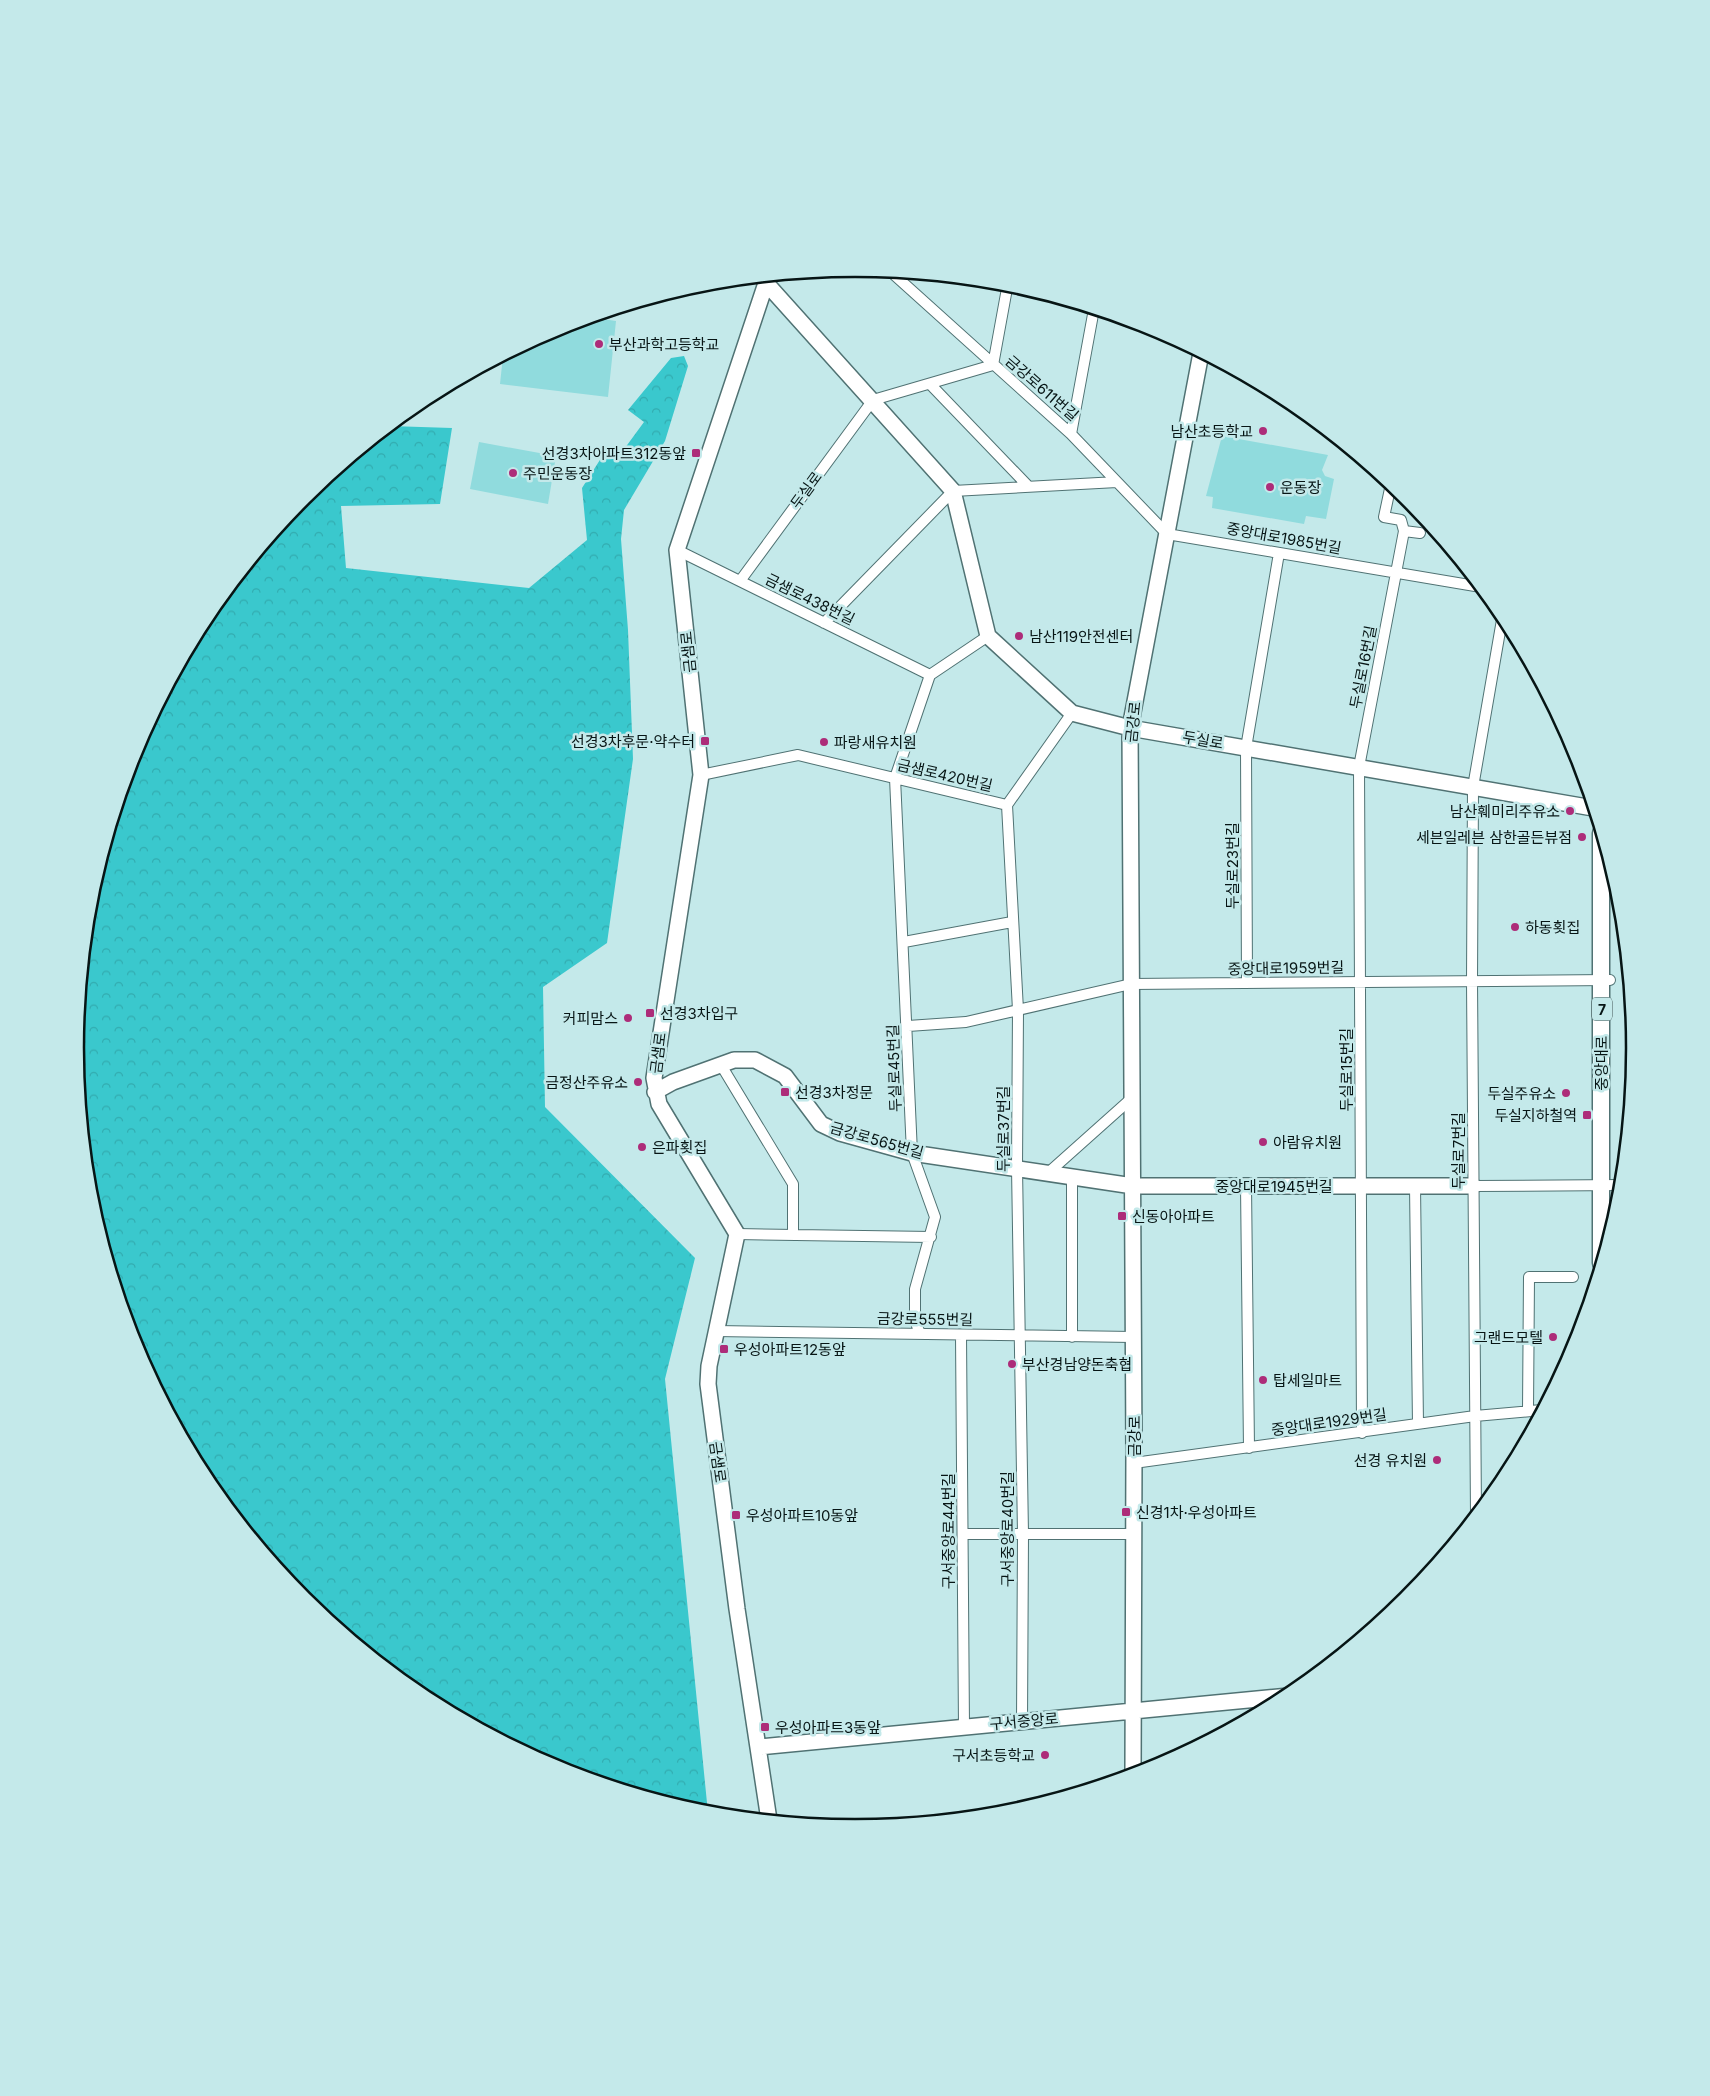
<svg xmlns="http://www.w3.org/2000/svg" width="1710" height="2096" font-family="Inter,'Noto Sans KR',sans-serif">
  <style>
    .green { fill: #90dbdd }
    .forest { fill: url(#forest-crowns) }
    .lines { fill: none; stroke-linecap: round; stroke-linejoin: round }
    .street-casing { stroke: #507273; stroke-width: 12 }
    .secondary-casing { stroke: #507273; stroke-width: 18 }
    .primary-casing { stroke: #507273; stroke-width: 19 }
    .street { stroke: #fff; stroke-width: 10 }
    .secondary { stroke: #fff; stroke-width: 15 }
    .primary { stroke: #fff; stroke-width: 16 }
    .poi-dot { fill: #ad2c79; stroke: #c4e9ea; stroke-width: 2 }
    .labels { text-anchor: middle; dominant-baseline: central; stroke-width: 5; stroke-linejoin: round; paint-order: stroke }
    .shield { fill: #c4e9ea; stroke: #405555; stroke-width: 1 }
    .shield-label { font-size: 14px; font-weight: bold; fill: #071515 }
    .poi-label { font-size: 15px; fill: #071515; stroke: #c4e9ea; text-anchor: start }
    .street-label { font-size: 15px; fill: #071515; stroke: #c4e9ea }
    .rim { fill: none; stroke: #071515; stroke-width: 2.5 }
  </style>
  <defs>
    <pattern id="forest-crowns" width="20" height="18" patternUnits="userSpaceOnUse" patternTransform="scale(1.25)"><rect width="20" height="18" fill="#3ac8cd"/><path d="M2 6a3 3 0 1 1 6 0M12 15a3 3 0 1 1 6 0" fill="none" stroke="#32abaf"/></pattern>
  </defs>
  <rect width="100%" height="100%" fill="#c4e9ea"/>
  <path class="green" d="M 589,317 L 616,321 L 608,397 L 500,384 L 503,356 L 557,327 Z
    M 1222,436 L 1328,455 L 1322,470 L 1325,476 L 1334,479 L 1326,519 L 1306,516 L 1304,524 L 1212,508 L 1213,497 L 1206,496 Z
    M 479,442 L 556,456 L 548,504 L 470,489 Z"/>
  <path class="forest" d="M 684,356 L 688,366 L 665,441 L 624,510 L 621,539 L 628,630 L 633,759 L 607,943 L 543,987 L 545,1107 L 695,1258 L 665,1379 L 708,1813 L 556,1769 L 421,1696 L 303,1599 L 206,1481 L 134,1346 L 90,1200 L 75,1048 L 90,896 L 134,749 L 207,614 L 304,496 L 390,426 L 452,428 L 440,504 L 341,506 L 346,568 L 529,588 L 587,540 L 582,488 L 605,452 L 622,452 L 644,422 L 628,410 L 671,358 Z"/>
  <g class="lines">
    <defs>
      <path id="street" d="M 890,271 L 1071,434 L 1167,534 L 1481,587
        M 930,384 L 1028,486
        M 1071,434 L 1094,309
        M 1404,531 L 1420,533
        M 677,550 L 930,675
        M 740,581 L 873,400 L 993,365 L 1008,283
        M 824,623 L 953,491 L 1117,482
        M 701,775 L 798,755 L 1007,805
        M 904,942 L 1012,922
        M 1247,983 L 1246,748 L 1279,553
        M 908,1026 L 966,1022 L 1131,984 L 1610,980
        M 721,1065 L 793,1184 L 793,1235
        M 1048,1173 L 1132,1098
        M 1072,1176 L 1072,1337
        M 1246,1186 L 1249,1448
        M 1415,1186 L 1418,1424
        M 1473,1186 L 1622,1185
        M 737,1234 L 931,1237
        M 716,1331 L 1133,1337
        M 920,1334 L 915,1320 L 915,1289 L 935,1217 L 912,1153 L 895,778 L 930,675 L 988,636
        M 961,1335 L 964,1727
        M 1528,1410 L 1529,1277 L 1573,1277
        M 1362,1433 L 1359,767 L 1404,531 L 1401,520 L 1384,517 L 1391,484
        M 1134,1463 L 1475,1416 L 1542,1410
        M 1476,1515 L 1472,981 L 1473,787 L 1503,614
        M 963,1534 L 1134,1534
        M 1022,1722 L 1023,1534 L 1017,1168 L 1018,1010 L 1007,805 L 1072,713"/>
      <path id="secondary" d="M 768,277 L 677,550 L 701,775 L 654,1078 L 659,1104 L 737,1234 L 709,1366 L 708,1384 L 737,1609 L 769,1820
        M 767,284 L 953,491 L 988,636 L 1072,713 L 1130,728 L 1593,808
        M 655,1092 L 673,1082 L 734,1060 L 755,1060 L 785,1076 L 821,1124 L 840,1133 L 912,1153 L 1133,1186 L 1473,1186
        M 759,1747 L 1289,1696
        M 1133,1775 L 1134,1449 L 1130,728 L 1201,353"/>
      <path id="primary" d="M 1601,833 L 1601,1263"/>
    </defs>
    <use href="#street" class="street-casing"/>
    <use href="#secondary" class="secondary-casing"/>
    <use href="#primary" class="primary-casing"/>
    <use href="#street" class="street"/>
    <use href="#secondary" class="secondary"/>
    <use href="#primary" class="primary"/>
  </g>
  <g class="poi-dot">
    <circle cx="599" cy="344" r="5"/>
    <circle cx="1263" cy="431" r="5"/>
    <rect x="691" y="448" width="10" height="10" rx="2.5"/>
    <circle cx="513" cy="473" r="5"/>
    <circle cx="1270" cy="487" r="5"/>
    <circle cx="1019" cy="636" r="5"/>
    <rect x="700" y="736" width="10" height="10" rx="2.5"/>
    <circle cx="824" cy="742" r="5"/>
    <circle cx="1570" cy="811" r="5"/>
    <circle cx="1582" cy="837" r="5"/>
    <circle cx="1515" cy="927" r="5"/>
    <rect x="645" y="1008" width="10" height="10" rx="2.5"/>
    <circle cx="628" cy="1018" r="5"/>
    <circle cx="638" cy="1082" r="5"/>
    <rect x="780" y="1087" width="10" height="10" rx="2.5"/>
    <circle cx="1566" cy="1093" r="5"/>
    <rect x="1582" y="1110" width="10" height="10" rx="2.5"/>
    <circle cx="1263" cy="1142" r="5"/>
    <circle cx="642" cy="1147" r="5"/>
    <rect x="1117" y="1211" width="10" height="10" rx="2.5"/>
    <circle cx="1553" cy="1337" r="5"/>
    <rect x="719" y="1344" width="10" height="10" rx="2.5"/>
    <circle cx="1012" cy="1364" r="5"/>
    <circle cx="1263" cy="1380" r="5"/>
    <circle cx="1437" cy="1460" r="5"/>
    <rect x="1121" y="1507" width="10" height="10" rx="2.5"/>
    <rect x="731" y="1510" width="10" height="10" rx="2.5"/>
    <rect x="760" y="1722" width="10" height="10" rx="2.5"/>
    <circle cx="1045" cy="1755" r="5"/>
  </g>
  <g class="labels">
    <rect class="shield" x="1592" y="997.5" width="20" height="23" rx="4"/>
    <g class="shield-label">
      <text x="1602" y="1009">7</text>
    </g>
    <g class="poi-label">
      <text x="609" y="344">부산과학고등학교</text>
      <text x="1253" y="431" text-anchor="end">남산초등학교</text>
      <text x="686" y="453" text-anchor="end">선경3차아파트312동앞</text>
      <text x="523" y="473">주민운동장</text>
      <text x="1280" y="487">운동장</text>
      <text x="1029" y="636">남산119안전센터</text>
      <text x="695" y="741" text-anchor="end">선경3차후문·약수터</text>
      <text x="834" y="742">파랑새유치원</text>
      <text x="1560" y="811" text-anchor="end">남산훼미리주유소</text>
      <text x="1572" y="837" text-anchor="end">세븐일레븐 삼한골든뷰점</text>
      <text x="1525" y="927">하동횟집</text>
      <text x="660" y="1013">선경3차입구</text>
      <text x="618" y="1018" text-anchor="end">커피맘스</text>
      <text x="628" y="1082" text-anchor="end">금정산주유소</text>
      <text x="795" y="1092">선경3차정문</text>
      <text x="1556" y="1093" text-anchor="end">두실주유소</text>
      <text x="1577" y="1115" text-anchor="end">두실지하철역</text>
      <text x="1273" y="1142">아람유치원</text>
      <text x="652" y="1147">은파횟집</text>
      <text x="1132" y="1216">신동아아파트</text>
      <text x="1543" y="1337" text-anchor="end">그랜드모텔</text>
      <text x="734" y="1349">우성아파트12동앞</text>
      <text x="1022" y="1364">부산경남양돈축협</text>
      <text x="1273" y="1380">탑세일마트</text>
      <text x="1427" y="1460" text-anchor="end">선경 유치원</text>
      <text x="1136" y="1512">신경1차·우성아파트</text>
      <text x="746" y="1515">우성아파트10동앞</text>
      <text x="775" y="1727">우성아파트3동앞</text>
      <text x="1035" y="1755" text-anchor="end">구서초등학교</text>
    </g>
    <g class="street-label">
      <text transform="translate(1042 388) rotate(41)">금강로611번길</text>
      <text transform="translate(806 490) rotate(-54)">두실로</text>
      <text transform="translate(1284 538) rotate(10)">중앙대로1985번길</text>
      <text transform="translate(810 599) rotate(26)">금샘로438번길</text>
      <text transform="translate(688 652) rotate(-96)">금샘로</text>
      <text transform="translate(1363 667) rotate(-79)">두실로16번길</text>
      <text transform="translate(1133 722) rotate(-84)">금강로</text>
      <text transform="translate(1203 740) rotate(10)">두실로</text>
      <text transform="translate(945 775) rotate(13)">금샘로420번길</text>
      <text transform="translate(1232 866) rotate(-90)">두실로23번길</text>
      <text transform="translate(1286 968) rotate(-1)">중앙대로1959번길</text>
      <text transform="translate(658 1053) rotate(-83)">금샘로</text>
      <text transform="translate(1601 1063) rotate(-90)">중앙대로</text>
      <text transform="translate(894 1068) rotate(-92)">두실로45번길</text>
      <text transform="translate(1346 1070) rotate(-90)">두실로15번길</text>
      <text transform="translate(1003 1129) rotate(-90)">두실로37번길</text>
      <text transform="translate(877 1140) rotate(16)">금강로565번길</text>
      <text transform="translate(1458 1151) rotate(-90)">두실로7번길</text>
      <text x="1274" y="1186">중앙대로1945번길</text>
      <text transform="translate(925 1319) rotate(1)">금강로555번길</text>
      <text transform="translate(1329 1422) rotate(-8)">중앙대로1929번길</text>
      <text transform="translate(1134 1436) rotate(-90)">금강로</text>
      <text transform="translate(718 1462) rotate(82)">금샘로</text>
      <text transform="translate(1007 1529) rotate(-90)">구서중앙로40번길</text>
      <text transform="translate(948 1531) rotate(-90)">구서중앙로44번길</text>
      <text transform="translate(1024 1721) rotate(-5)">구서중앙로</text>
    </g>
  </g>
  <path d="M0 0H1710V2096H0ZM84 1048a771 771 0 1 1 1542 0a771 771 0 1 1-1542 0Z" fill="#c4e9ea" fill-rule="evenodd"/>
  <path class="rim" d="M84 1048a771 771 0 1 1 1542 0a771 771 0 1 1-1542 0Z"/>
</svg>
